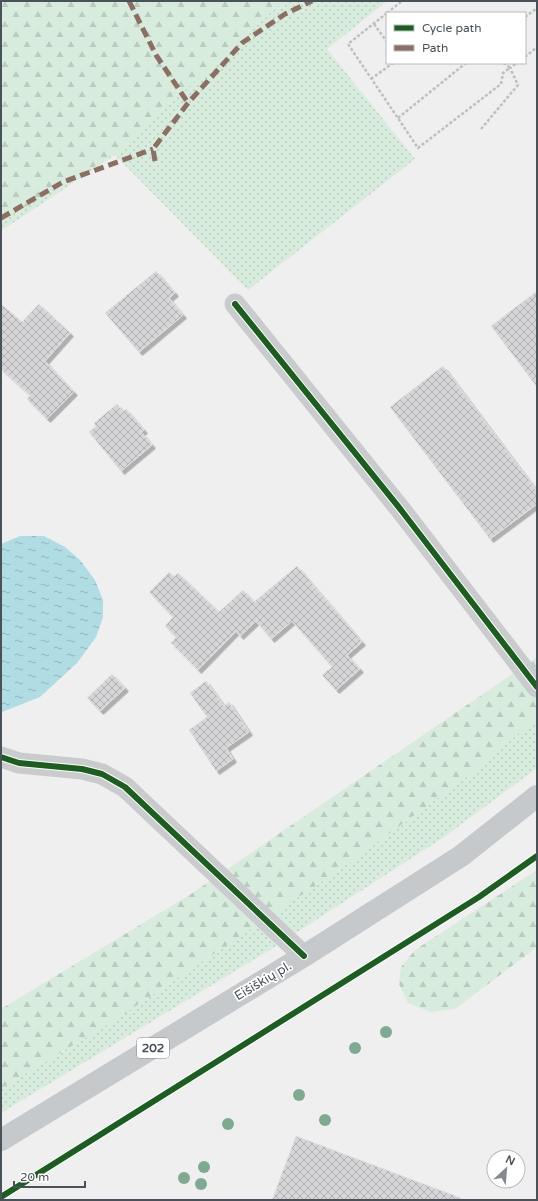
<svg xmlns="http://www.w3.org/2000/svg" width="538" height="1201" font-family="'Varela Round',sans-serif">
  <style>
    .grass { fill: url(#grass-dots) }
    .forest { fill: url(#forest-firs) }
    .water { fill: url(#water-ripples) }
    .building { fill: url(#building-cross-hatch); stroke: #e1e1e2; filter: url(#shadow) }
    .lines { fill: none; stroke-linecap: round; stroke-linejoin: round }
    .path { stroke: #b9c2bf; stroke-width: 2.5; stroke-dasharray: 3 2; stroke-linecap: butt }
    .minor { stroke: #c9cbcd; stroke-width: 21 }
    .primary { stroke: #c6c9cb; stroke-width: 22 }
    .quiet { stroke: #8d6e63; stroke-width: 5; stroke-dasharray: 10 5; stroke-linecap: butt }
    .cycleway-casing { stroke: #fff; stroke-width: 8 }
    .cycleway { stroke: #1b5e20; stroke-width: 6 }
    .tree { fill: #7faa92 }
    .labels { text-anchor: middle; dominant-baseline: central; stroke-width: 3.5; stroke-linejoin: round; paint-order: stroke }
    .shield { fill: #fff; stroke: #80868b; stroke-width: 1 }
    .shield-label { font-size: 12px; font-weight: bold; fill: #495259 }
    .street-label { font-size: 13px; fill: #495259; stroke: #fff }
  </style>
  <defs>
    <pattern id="grass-dots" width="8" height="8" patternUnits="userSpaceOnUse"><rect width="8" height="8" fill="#d7ecdd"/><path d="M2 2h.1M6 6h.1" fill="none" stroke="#baccc0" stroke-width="1.8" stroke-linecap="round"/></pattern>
    <pattern id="forest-firs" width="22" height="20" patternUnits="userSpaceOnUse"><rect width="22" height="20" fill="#d7ecdd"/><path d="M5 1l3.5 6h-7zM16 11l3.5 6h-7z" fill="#baccc0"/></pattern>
    <pattern id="water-ripples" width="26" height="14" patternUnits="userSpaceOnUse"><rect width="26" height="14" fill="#b0dce4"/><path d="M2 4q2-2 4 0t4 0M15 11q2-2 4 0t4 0" fill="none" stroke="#91b5bc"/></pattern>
    <pattern id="building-cross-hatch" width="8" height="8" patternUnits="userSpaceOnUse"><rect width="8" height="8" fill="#d6d6d8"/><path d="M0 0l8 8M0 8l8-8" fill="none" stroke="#b0b0b2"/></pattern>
    <filter id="shadow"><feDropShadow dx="3.5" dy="3.5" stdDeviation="0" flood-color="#0004"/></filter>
  </defs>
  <rect width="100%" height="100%" fill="#f0efef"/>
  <path class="grass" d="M 1,1 L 387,1 L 327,49 L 415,159 L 248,290 L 115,155 L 1,231 Z
    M 537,717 L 537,768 L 444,837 L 268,951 L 1,1113 L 1,1088 L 112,1022 L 349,863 L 480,767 Z"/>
  <path class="forest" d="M 1,1 L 284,1 L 115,154 L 1,221 Z
    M 537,657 L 537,717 L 480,767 L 349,863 L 112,1022 L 1,1088 L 1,1009 L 191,894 Z
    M 537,870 L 537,947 L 455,1009 L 431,1012 L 408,1003 L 399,984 L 401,967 L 415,950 Z"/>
  <path class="water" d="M 20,536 L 44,536 L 65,547 L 80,560 L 95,580 L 103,600 L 103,617 L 96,637 L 77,663 L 40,697 L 2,712 L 1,712 L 1,544 Z"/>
  <path class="building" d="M 156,271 L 175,293 L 169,298 L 183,315 L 139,352 L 105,313 Z
    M 537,291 L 537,387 L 491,326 Z
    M 1,304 L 22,322 L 39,304 L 70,333 L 45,361 L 74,392 L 47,419 L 27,399 L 30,395 L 1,369 Z
    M 443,366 L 537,491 L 537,504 L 490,539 L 390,407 Z
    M 117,404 L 123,412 L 126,409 L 144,430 L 141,432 L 152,445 L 121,471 L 89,432 L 96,426 L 94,423 Z
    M 297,566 L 362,642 L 347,655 L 360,669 L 336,690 L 322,675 L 332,667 L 292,621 L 271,639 L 256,621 L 240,636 L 236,631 L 198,670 L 171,643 L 176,637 L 165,626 L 173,617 L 149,592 L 169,572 L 174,577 L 178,573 L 219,612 L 243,590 L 254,602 Z
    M 112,674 L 125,688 L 100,711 L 87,698 Z
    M 206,681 L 224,706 L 229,702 L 249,732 L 226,748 L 233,759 L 216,771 L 189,730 L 207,717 L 190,693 Z
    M 296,1136 L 461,1198 L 461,1200 L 272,1200 Z"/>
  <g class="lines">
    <path class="path" d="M 387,13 L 348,44 L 418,148 L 501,84 L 503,73 L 510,68 L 504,63
      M 387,13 L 402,1
      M 525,17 L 537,8
      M 374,24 L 387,42
      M 525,57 L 537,47
      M 371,79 L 393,63
      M 398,118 L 466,63
      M 481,129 L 518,85 L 510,68 L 517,63"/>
    <path class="minor" d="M 235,304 L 401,510 L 537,687
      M 1,757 L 19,763 L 82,769 L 102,774 L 125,787 L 304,956"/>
    <path class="primary" d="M 1,1140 L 304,956 L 461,856 L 537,796"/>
    <path class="quiet" d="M 129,1 L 156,55 L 188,103
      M 155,161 L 153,149 L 188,103 L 242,43 L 285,14 L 312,1
      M 1,218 L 63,182 L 153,149"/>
    <defs>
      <path id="cycleway" d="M 235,304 L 401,510 L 537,687
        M 1,757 L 19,763 L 82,769 L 102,774 L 125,787 L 304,956
        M 1,1197 L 479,897 L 537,856"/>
    </defs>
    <use href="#cycleway" class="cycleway-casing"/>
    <use href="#cycleway" class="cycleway"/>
  </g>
  <g class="tree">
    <circle cx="386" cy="1032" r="6"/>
    <circle cx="355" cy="1048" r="6"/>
    <circle cx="299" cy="1095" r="6"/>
    <circle cx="325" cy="1120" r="6"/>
    <circle cx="228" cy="1124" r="6"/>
    <circle cx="204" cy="1167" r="6"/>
    <circle cx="184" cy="1178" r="6"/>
    <circle cx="201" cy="1184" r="6"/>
  </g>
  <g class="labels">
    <rect class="shield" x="137" y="1038" width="32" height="20" rx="3"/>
    <g class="shield-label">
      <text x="153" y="1048">202</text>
    </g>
    <g class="street-label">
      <text transform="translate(263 981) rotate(-31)">Eišiškių pl.</text>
    </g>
  </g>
  <rect width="538" height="1201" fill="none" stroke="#495259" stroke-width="4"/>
  <rect x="386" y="12" width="140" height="52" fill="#ffffff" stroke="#b6babd"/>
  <rect x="394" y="25" width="20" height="6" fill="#1b5e20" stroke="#b6babd"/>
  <text x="422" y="32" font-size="12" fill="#495259">Cycle path</text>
  <rect x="394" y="45" width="20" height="6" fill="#8d6e63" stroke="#b6babd"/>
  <text x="422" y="52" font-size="12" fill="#495259">Path</text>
  <g transform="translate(506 1169) rotate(26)"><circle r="19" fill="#ffffff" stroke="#b6babd"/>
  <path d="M0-3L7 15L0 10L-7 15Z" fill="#83898e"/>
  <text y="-6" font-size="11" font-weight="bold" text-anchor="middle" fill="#495259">N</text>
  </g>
  <path d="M14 1181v6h71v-6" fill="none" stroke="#495259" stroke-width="2"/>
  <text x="20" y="1181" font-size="12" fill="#495259" stroke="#ffffff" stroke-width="3" paint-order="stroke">20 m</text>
</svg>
